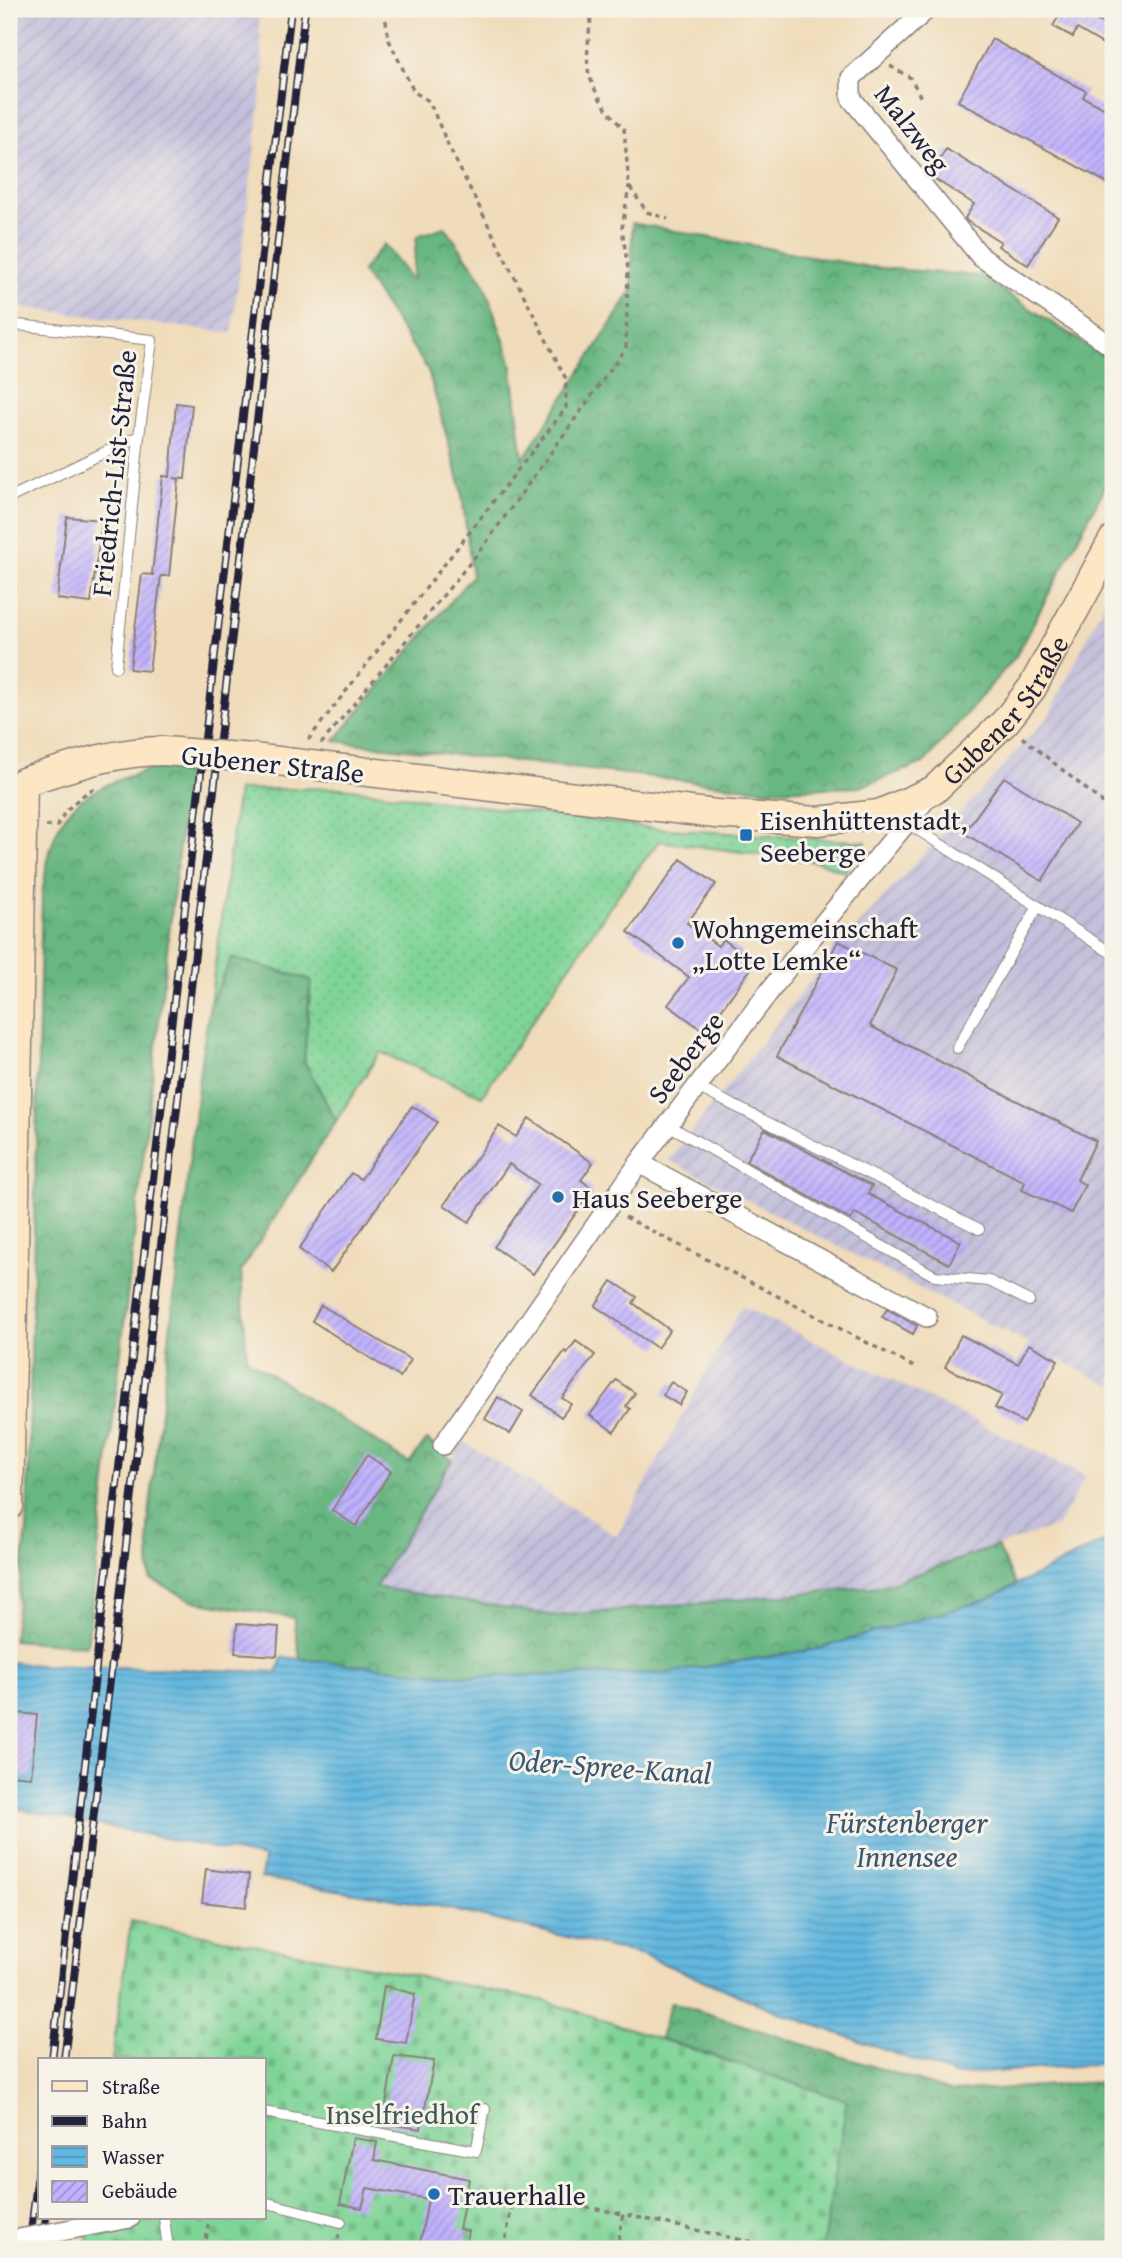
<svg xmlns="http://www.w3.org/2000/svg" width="1122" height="2258" font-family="'Gentium Book Plus',serif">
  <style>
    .industrial { fill: url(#industrial-furrows) }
    .grass { fill: url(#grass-dots); stroke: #507b69; stroke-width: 2 }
    .forest { fill: url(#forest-crowns); stroke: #446c5e; stroke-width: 2 }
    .cemetery { fill: url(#cemetery-stones); stroke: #507b69; stroke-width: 2 }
    .water { fill: url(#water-rules); stroke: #426d8d; stroke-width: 2 }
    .building { fill: url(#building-hatch) }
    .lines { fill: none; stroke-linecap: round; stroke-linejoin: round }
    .service-casing { stroke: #897f7a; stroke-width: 12 }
    .minor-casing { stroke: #897f7a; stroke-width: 22 }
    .secondary-casing { stroke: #897f7a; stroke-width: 31 }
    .path { stroke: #897f7a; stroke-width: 3.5; stroke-dasharray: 5 5; stroke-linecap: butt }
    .service { stroke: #fff; stroke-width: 10 }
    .minor { stroke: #fff; stroke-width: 19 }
    .secondary { stroke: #fce6c4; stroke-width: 28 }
    .rail-casing { stroke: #22223b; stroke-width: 8 }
    .rail { stroke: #f7f3e8; stroke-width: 5; stroke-dasharray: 16; stroke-linecap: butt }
    .minor-bridge-casing { stroke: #897f7a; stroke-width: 22; stroke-linecap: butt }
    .secondary-bridge-casing { stroke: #897f7a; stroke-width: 31; stroke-linecap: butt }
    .minor-bridge { stroke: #fff; stroke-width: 19 }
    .secondary-bridge { stroke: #fce6c4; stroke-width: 28 }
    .poi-dot { fill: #1f6fb2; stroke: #f7f3e8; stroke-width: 2.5 }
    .labels { text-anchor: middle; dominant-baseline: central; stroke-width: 6; stroke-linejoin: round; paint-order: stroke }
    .street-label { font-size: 28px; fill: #22223b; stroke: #f7f3e8 }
    .poi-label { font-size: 28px; fill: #22223b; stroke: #f7f3e8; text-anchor: start }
    .park-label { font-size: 28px; fill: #3e5757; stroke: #f7f3e8 }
    .water-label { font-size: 30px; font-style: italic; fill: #395674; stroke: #f7f3e8 }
  </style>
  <defs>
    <pattern id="industrial-furrows" width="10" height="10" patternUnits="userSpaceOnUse" patternTransform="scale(1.75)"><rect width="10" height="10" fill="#c4c0db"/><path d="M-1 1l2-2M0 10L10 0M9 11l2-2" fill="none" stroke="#a8a5bd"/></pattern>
    <pattern id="grass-dots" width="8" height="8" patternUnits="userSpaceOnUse" patternTransform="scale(1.75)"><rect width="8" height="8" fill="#7fd497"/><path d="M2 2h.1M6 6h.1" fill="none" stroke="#6db683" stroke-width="1.8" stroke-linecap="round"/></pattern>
    <pattern id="forest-crowns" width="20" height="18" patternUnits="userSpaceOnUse" patternTransform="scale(1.75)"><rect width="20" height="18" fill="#67b680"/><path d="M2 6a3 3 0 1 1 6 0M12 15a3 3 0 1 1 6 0" fill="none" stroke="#54946a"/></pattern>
    <pattern id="cemetery-stones" width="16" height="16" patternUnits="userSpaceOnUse" patternTransform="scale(1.75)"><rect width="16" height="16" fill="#7fd497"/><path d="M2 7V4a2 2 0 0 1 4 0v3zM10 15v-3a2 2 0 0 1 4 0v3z" fill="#6db683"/></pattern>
    <pattern id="water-rules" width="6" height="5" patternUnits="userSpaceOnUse" patternTransform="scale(1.75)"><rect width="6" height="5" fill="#63b8df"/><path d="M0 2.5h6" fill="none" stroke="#5195b6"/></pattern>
    <pattern id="building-hatch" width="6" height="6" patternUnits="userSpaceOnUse" patternTransform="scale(1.75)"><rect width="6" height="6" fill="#c1b2fd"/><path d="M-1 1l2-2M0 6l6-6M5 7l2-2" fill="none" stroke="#9c90ce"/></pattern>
  </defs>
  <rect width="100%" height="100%" fill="#f7f3e8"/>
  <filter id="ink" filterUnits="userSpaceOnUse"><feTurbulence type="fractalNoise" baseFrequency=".0143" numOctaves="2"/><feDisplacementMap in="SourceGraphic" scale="14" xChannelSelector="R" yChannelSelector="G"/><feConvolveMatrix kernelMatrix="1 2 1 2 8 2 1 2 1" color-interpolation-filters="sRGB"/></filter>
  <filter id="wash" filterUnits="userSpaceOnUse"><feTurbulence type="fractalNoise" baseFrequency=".00686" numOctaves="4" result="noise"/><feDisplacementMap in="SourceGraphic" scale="28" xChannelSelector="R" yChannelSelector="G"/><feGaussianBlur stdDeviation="1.57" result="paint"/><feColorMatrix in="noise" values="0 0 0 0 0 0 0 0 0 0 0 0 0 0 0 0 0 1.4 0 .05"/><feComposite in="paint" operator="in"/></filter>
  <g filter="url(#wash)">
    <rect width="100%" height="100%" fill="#f0dcba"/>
    <path class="industrial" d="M 9,9 L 257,9 L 264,72 L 232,333 L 9,306 Z
      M 1113,585 L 1113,1387 L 669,1160 L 826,961 L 1049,716 Z
      M 742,1306 L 1086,1476 L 1057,1526 L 882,1586 L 556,1616 L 374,1587 L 463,1441 L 617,1536 Z"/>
    <path class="grass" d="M 342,788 L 651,828 L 866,842 L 845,872 L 818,862 L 659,841 L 618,895 L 482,1096 L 380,1052 L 336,1121 L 304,1061 L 311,980 L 232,958 L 210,1004 L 238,790 Z"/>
    <path class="forest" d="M 632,223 L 869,267 L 980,276 L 1113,362 L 1113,472 L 1016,656 L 924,763 L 860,787 L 768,790 L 334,741 L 472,576 L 461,487 L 428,370 L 362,271 L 384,244 L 412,280 L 417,236 L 445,227 L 483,281 L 511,361 L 523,459 L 599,343 L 632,290 Z
      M 154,768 L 183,770 L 187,777 L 87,1646 L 13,1640 L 27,1528 L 42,894 C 46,868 51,833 68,812 C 89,788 125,777 154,768 Z
      M 232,958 L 311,980 L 304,1061 L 336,1121 L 241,1271 L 247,1359 L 409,1463 L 427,1440 L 452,1460 L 375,1587 L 557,1616 L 882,1586 L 997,1546 L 1016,1585 L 986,1600 L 817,1649 L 667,1673 L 470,1677 L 300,1659 L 294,1618 L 194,1601 L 150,1579 L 148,1525 L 201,1060 L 210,1004 Z
      M 671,2002 L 953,2092 L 1113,2081 L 1113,2249 L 822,2249 L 847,2101 L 660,2038 Z"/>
    <path class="cemetery" d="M 131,1921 L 546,2001 L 847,2101 L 822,2249 L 86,2249 L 90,2218 L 264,2218 L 264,2060 L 112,2060 Z"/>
    <path class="water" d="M 1113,1537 L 1113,2063 L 955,2075 L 781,2013 L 643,1955 L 437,1906 L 261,1878 L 264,1858 L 9,1807 L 9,1662 L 40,1665 L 278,1672 L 282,1657 L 470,1677 L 667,1673 L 817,1649 L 986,1600 Z"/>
    <g id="blocks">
      <path class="building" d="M 1063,9 L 1067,9 L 1084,18 L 1086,14 L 1113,30 L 1113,50 L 1077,29 L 1073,37 L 1053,26 Z
        M 992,39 L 1086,91 L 1083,97 L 1113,113 L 1113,186 L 958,101 Z
        M 946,149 L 1058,217 L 1028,265 L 998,246 L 1001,242 L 967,221 L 965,218 L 974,204 L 930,176 Z
        M 176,403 L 192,405 L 185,479 L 174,478 L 179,479 L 169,576 L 161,576 L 149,671 L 130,669 L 142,574 L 154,575 L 152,574 L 163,476 L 170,477 Z
        M 67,517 L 102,520 L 91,603 L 57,599 Z
        M 1004,777 L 1077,823 L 1042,881 L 964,833 Z
        M 681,859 L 716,884 L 687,923 L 718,946 L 723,939 L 755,963 L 705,1032 L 668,1005 L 689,977 L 628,932 Z
        M 838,941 L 897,970 L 870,1026 L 1096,1141 L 1077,1180 L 1085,1185 L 1071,1213 L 1022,1190 L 1025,1182 L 777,1056 Z
        M 412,1106 L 437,1122 L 331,1272 L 299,1249 L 351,1173 L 361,1179 Z
        M 529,1118 L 593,1163 L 581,1180 L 593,1189 L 533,1274 L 494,1247 L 538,1184 L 509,1164 L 469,1222 L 444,1205 L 499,1126 L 516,1137 Z
        M 765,1129 L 872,1186 L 868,1194 L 961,1242 L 949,1264 L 855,1213 L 851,1220 L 746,1161 Z
        M 612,1281 L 637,1297 L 633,1303 L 670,1330 L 657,1348 L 595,1306 Z
        M 321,1305 L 411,1360 L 400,1377 L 312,1321 Z
        M 887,1309 L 917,1326 L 913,1334 L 882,1317 Z
        M 961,1335 L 1018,1364 L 1029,1344 L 1058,1360 L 1024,1423 L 995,1408 L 1002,1395 L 945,1367 Z
        M 576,1341 L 595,1355 L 562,1398 L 571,1404 L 561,1417 L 532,1395 L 565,1351 L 567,1353 Z
        M 616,1380 L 635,1393 L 626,1406 L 630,1409 L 614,1432 L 590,1415 Z
        M 671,1382 L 687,1392 L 679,1405 L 663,1395 Z
        M 498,1397 L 523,1412 L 510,1434 L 485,1419 Z
        M 367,1455 L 391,1471 L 356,1526 L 332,1510 Z
        M 237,1624 L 279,1627 L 277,1656 L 235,1653 Z
        M 9,1712 L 37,1715 L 31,1777 L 9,1775 Z
        M 206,1869 L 249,1875 L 246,1907 L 202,1902 Z
        M 384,1986 L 415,1994 L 406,2043 L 376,2039 Z
        M 394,2056 L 434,2061 L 421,2129 L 383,2123 Z
        M 353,2138 L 377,2142 L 374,2160 L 469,2179 L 459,2229 L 468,2231 L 465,2249 L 419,2249 L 428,2199 L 367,2188 L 362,2208 L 340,2204 Z"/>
    </g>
  </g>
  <g filter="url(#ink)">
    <use href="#blocks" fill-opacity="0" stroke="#897f7a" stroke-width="2"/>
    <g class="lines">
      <defs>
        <path id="service" d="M 9,324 L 152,340 L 139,436 L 116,667
          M 9,498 L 139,436
          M 9,584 L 11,586
          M 907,823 L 1113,954
          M 957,1048 L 1038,906
          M 697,1087 L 979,1229
          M 668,1125 L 935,1276 L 989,1281 L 1029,1301
          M 264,2112 L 476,2151 L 485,2109
          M 264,2202 L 341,2222
          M 164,2218 L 168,2249"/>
        <path id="minor" d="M 927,9 L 851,78 L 851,98 L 981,257 L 1113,347
          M 639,1163 L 927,1317
          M 443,1445 L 639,1163 L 794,959 L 931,793
          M 98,2224 L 130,2218"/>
        <g id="secondary">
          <path id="s1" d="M 253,758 L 716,814 L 818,821 L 879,814 L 934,790 L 1005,722 L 1032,688 L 1113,540"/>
          <path d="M 9,1506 L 23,782 C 70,767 115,751 164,751"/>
        </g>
      </defs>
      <use href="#service" class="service-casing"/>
      <use href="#minor" class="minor-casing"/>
      <use href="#secondary" class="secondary-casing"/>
      <path class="path" d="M 592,9 C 590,25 585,59 589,74 C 595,95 609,114 624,129 L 629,186 L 647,212 L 668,219
        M 890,66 L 911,78 L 921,98
        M 1022,737 L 1113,811
        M 308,740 L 566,408 L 566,379 L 449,147 L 429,101 L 414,92 L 389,40 L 384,9
        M 321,744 L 483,547 L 626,348 L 628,269 L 622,228 L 629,186
        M 46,826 L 57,826 C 66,807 80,797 97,786
        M 625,1217 L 916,1368
        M 737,2239 L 795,2249
        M 205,2249 L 209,2218
        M 336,2249 L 339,2234
        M 504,2249 L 514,2193 L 623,2214
        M 617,2249 L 623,2214 L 737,2239 L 735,2249"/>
      <use href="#service" class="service"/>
      <use href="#minor" class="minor"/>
      <use href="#secondary" class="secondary"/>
      <defs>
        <path id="rail" d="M 52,2060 L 104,1595 L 291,9
          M 64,2060 L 120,1597 L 305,9
          M 29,2249 L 40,2156
          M 42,2249 L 46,2218"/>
      </defs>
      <use href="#rail" class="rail-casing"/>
      <use href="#rail" class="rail"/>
      <defs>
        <path id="minor-bridge" d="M 9,2241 L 98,2224"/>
        <path id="secondary-bridge" d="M 164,751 L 253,758"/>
      </defs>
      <use href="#minor-bridge" class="minor-bridge-casing"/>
      <use href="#secondary-bridge" class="secondary-bridge-casing"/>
      <use href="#minor-bridge" class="minor-bridge"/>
      <use href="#secondary-bridge" class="secondary-bridge"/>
    </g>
  </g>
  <g class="poi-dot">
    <rect x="739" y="828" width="14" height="14" rx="3.5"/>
    <circle cx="678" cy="943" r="7"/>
    <circle cx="558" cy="1197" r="7"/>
    <circle cx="434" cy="2194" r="7"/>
  </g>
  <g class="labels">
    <g class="street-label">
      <text transform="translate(913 128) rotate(52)">Malzweg</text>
      <text transform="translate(113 473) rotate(-84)">Friedrich-List-Straße</text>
      <text stroke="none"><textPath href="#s1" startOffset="798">Gubener Straße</textPath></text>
      <text transform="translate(273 763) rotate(6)">Gubener Straße</text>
      <text transform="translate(685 1057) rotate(-53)">Seeberge</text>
    </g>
    <g class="poi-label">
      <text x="760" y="819">Eisenhüttenstadt,<tspan x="760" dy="32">Seeberge</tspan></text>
      <text x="692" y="927">Wohngemeinschaft<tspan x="692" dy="32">„Lotte Lemke“</tspan></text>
      <text x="572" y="1197">Haus Seeberge</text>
      <text x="448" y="2194">Trauerhalle</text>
    </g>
    <g class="park-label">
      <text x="402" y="2113">Inselfriedhof</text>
    </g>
    <g class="water-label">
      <text transform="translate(610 1766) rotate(4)">Oder-Spree-Kanal</text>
      <text x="907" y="1822">Fürstenberger<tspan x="907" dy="34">Innensee</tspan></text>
    </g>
  </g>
  <rect width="1122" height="2258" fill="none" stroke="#f7f3e8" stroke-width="35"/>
  <rect x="38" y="2058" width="228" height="161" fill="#f7f3e8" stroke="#a29fa3" stroke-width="2"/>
  <rect x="52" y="2081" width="35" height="10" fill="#fce6c4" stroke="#a29fa3" stroke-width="2"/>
  <text x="102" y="2094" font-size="21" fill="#22223b">Straße</text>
  <rect x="52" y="2116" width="35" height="10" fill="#22223b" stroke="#a29fa3" stroke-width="2"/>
  <text x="102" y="2128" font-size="21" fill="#22223b">Bahn</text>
  <rect x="52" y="2146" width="35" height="21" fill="url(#water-rules)" stroke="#a29fa3" stroke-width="2"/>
  <text x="102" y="2164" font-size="21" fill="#22223b">Wasser</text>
  <rect x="52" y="2181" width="35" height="21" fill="url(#building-hatch)" stroke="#a29fa3" stroke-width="2"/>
  <text x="102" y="2198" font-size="21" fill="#22223b">Gebäude</text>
</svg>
